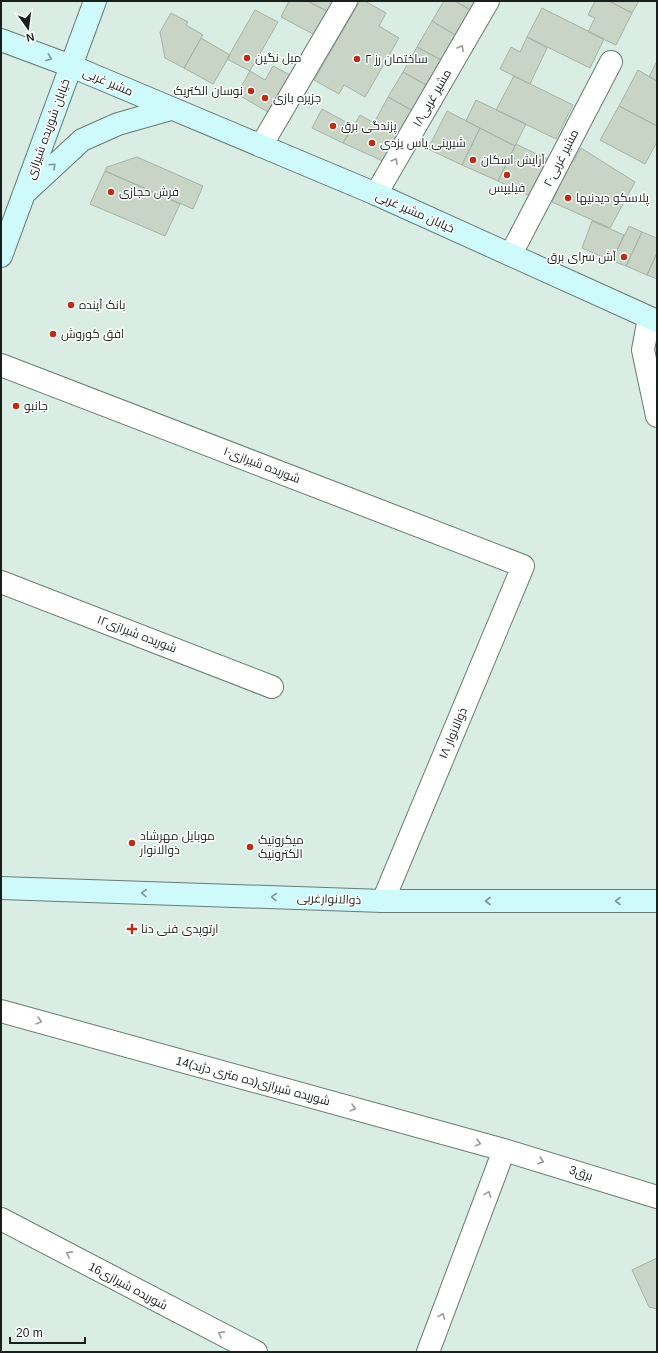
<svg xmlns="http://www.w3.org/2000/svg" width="658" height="1353" font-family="Arial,Cairo,sans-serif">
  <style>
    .building { fill: #c7d4c6; stroke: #a6b3a6 }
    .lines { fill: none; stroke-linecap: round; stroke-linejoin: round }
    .street-casing { stroke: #697b74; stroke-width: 24 }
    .secondary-casing { stroke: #697b74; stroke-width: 24 }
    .street { stroke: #fff; stroke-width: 22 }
    .secondary { stroke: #cefafc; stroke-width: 22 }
    .oneway { stroke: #979a99 }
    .oneway2 { stroke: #7c9797 }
    .poi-dot { fill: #ba2e18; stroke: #fff; stroke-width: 1.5 }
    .labels { text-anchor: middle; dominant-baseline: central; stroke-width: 3; stroke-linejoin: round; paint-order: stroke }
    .poi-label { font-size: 12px; fill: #181f1c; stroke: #fff; text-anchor: start }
    .street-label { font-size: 12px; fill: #181f1c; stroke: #fff }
  </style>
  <rect width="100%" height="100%" fill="#d9ede5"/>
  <path class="building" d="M 289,1 L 307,1 L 329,12 L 315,35 L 281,17 Z
    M 307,1 L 336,1 L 329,12 Z
    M 360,1 L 365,1 L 386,13 L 379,26 L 399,38 L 365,97 L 344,85 L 339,94 L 314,80 Z
    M 444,1 L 455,1 L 472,11 L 457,36 L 432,21 Z
    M 455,1 L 477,1 L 472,11 Z
    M 595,1 L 609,1 L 632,13 L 616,45 L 588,32 L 595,18 L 588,15 Z
    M 609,1 L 639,1 L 632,13 Z
    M 542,8 L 604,39 L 590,68 L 527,37 Z
    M 255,10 L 278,22 L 250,71 L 227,59 Z
    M 171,13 L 188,22 L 186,25 L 203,35 L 184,68 L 165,58 L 160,32 Z
    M 432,21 L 457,36 L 443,61 L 417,47 Z
    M 527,37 L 547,48 L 530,84 L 500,69 L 511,47 L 520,52 Z
    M 201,38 L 230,55 L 213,84 L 184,68 Z
    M 417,47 L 443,61 L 428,86 L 403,72 Z
    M 657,61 L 657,81 L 649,77 Z
    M 273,66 L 290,75 L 268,112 L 237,94 L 250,71 L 265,80 Z
    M 638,70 L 657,81 L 657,126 L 619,106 Z
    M 403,72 L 428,86 L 413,111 L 388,97 Z
    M 514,76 L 573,105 L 556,139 L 496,110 Z
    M 388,97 L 413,111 L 399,137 L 374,123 Z
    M 476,100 L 526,124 L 515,146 L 466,121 Z
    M 619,106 L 657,126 L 657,142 L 645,164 L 600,140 Z
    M 322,109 L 353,126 L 343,143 L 312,128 Z
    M 447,111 L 480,128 L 462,165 L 428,149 Z
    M 360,115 L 399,137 L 385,162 L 343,143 Z
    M 480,128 L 515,146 L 498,181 L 462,165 Z
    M 516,144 L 547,159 L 530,196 L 498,181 Z
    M 581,148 L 635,182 L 610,228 L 552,202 L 557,192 L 554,191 L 570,160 L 573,162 Z
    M 137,157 L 203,186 L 193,209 L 105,171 L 107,167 Z
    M 105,171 L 180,204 L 165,236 L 90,204 Z
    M 592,221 L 624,235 L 612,261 L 582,248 Z
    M 629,226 L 642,232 L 626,266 L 612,261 Z
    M 642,232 L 657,238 L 657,253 L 647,275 L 626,266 Z
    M 657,253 L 657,279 L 647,275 Z
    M 657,1258 L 657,1309 L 649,1307 L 632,1270 Z"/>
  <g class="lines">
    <defs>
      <path id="street" d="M 261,146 L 346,1
        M 376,194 L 488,1
        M 511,254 L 611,62
        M 649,318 L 643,350 L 657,416
        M 1,365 L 523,566 L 383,901
        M 1,582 L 272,687
        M 1,1011 L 504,1150 L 657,1197
        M 1,1219 L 256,1352
        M 428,1352 L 504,1150"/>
      <path id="secondary" d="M 1,40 L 71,66 L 376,194 L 657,321
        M 27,191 L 82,140 L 118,124 L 171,109
        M 1,256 L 95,1
        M 1,888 L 383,901 L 657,901"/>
    </defs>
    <use href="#street" class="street-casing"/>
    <use href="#secondary" class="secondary-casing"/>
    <use href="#street" class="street"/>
    <use href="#secondary" class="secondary"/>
  </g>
  <defs><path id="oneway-chevron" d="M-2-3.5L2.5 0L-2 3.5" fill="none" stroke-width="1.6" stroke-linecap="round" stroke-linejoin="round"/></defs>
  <g class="oneway">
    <use href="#oneway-chevron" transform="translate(461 48) rotate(-60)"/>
    <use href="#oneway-chevron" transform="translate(395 161) rotate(-60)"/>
    <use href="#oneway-chevron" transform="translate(39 1021) rotate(15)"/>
    <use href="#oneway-chevron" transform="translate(353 1108) rotate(15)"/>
    <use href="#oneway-chevron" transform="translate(478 1143) rotate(15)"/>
    <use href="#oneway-chevron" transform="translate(541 1161) rotate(17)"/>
    <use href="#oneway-chevron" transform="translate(488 1194) rotate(-69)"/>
    <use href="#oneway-chevron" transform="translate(69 1254) rotate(-152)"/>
    <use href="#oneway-chevron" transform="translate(442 1316) rotate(-69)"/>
    <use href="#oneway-chevron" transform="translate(221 1334) rotate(-152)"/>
  </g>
  <g class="oneway2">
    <use href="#oneway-chevron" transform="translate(49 58) rotate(21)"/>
    <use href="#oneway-chevron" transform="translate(53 166) rotate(-43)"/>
    <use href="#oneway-chevron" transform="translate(144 893) rotate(-178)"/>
    <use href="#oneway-chevron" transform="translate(274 897) rotate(-178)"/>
    <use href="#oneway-chevron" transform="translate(488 901) rotate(-180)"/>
    <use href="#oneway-chevron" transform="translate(618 901) rotate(-180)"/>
  </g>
  <g class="poi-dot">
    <circle cx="247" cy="58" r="4"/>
    <circle cx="357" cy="59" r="4"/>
    <circle cx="251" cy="91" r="4"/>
    <circle cx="265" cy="98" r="4"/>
    <circle cx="333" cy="126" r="4"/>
    <circle cx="372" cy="143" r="4"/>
    <circle cx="473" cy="160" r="4"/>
    <circle cx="507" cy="175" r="4"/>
    <circle cx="111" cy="192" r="4"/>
    <circle cx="568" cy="198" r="4"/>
    <circle cx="624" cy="257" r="4"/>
    <circle cx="71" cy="305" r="4"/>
    <circle cx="53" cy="334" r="4"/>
    <circle cx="16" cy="406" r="4"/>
    <circle cx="132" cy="843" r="4"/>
    <circle cx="250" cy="847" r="4"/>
    <path d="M130 923h4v4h4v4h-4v4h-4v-4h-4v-4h4z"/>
  </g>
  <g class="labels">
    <g class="poi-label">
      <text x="255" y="58">مبل نگین</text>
      <text x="365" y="59">ساختمان رز ۲</text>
      <text x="243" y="91" text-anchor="end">نوسان الکتریک</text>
      <text x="273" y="98">جزیره بازی</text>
      <text x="341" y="126">پزندگی برق</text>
      <text x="380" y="143">شیرینی یاس یزدی</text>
      <text x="481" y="160">آرایش اسکان</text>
      <text x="507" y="188" text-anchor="middle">فیلیپس</text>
      <text x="119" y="192">فرش حجازی</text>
      <text x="576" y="198">پلاسکو دیدنیها</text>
      <text x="616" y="257" text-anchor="end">آش سرای برق</text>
      <text x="79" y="305">بانک آینده</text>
      <text x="61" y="334">افق کوروش</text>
      <text x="24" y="406">جانبو</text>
      <text x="140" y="836">موبایل مهرشاد<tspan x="140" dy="14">ذوالانوار</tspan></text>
      <text x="258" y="840">میکروتیک<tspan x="258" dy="14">الکترونیک</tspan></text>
      <text x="141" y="929">ارتوپدی فنی دنا</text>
    </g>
    <g class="street-label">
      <text transform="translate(108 82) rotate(23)">مشیر غربی</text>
      <text transform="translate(432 98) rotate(-60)">مشیر غربی۱۸</text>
      <text transform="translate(48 129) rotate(-70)">خیابان شوریده شیرازی</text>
      <text transform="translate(561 158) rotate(-63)">مشیر غربی۲۰</text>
      <text transform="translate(415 212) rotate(24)">خیابان مشیر غربی</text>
      <text transform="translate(262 465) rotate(21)">۱۰شوریده شیرازی</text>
      <text transform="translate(137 634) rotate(21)">شوریده شیرازی۱۲</text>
      <text transform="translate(453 733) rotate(-67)">ذوالانوار ۱۸</text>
      <text transform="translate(329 899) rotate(2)">ذوالانوارغربی</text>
      <text transform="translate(253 1081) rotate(15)">14شوریده شیرازی(ده متری دژبد)</text>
      <text transform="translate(581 1173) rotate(17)">3برق</text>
      <text transform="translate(128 1286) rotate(28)">شوریده شیرازی16</text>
    </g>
  </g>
  <rect width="658" height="1353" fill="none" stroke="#181f1c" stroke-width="4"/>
  <g transform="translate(28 28) rotate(166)" stroke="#ffffff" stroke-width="3" paint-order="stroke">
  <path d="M0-3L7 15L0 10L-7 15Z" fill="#181f1c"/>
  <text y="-6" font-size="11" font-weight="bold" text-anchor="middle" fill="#181f1c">N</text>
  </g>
  <path d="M10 1337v6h75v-6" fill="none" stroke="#181f1c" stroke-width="2"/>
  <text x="16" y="1337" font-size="12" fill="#181f1c" stroke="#ffffff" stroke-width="3" paint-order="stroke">20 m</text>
</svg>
